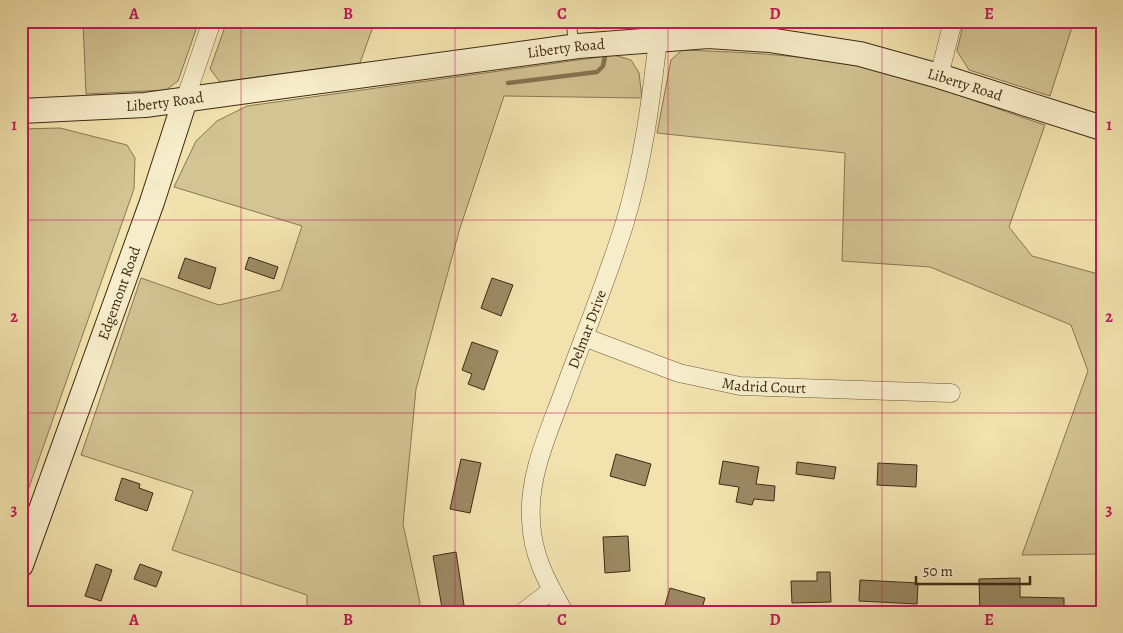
<svg xmlns="http://www.w3.org/2000/svg" width="1123" height="633" font-family="Alegreya,serif">
  <style>
    .green { fill: #d3c494; stroke: #887754 }
    .lines { fill: none; stroke-linecap: round; stroke-linejoin: round }
    .stream { stroke: #847351; stroke-width: 4.5 }
    .building { fill: #9b8a64; stroke: #3c2a14 }
    .lane-casing { stroke: #6a583a; stroke-width: 11 }
    .street-casing { stroke: #6a583a; stroke-width: 19 }
    .secondary-casing { stroke: #3c2a14; stroke-width: 26 }
    .lane { stroke: #f7edca; stroke-width: 9 }
    .street { stroke: #f7edca; stroke-width: 18 }
    .secondary { stroke: #f7edca; stroke-width: 24 }
    .grid { fill: none; stroke: #c2185b; stroke-width: 1; stroke-opacity: 0.55 }
    .labels { text-anchor: middle; dominant-baseline: central; stroke-width: 5; stroke-linejoin: round; paint-order: stroke }
    .street-label { font-size: 15px; fill: #3c2a14; stroke: #f7edca }
    .neatline { fill: none; stroke: #c2185b; stroke-width: 2 }
    .grid-label { font-size: 16px; text-anchor: middle; font-weight: bold; fill: #c2185b }
  </style>
  <rect width="100%" height="100%" fill="#f2e3ae"/>
  <filter id="stains"><feTurbulence type="fractalNoise" baseFrequency=".004" numOctaves="4"/><feColorMatrix values="0 0 0 0 .2 0 0 0 0 .09 0 0 0 0 .02 0 0 0 .5 -.17"/></filter>
  <radialGradient id="worn" r=".72"><stop offset=".6" stop-color="#630" stop-opacity="0"/><stop offset="1" stop-color="#630" stop-opacity=".3"/></radialGradient>
  <path class="green" d="M 83,21 L 199,21 L 178,81 L 166,90 L 86,94 Z
    M 227,21 L 375,21 L 360,63 L 220,82 L 210,69 Z
    M 596,21 L 654,21 L 596,29 Z
    M 964,21 L 1074,21 L 1050,96 L 969,70 L 957,51 Z
    M 682,50 C 736,52 788,54 841,63 C 911,74 978,103 1045,125 L 1009,227 L 1032,256 L 1102,275 L 1102,554 L 1022,555 L 1088,371 L 1071,325 L 930,267 L 842,261 L 845,153 L 657,133 L 671,60 Z
    M 614,55 L 631,60 L 639,73 L 642,98 L 504,96 L 460,228 L 416,389 L 403,524 L 420,603 L 415,612 L 307,612 L 307,595 L 172,550 L 193,491 L 81,455 L 141,278 L 219,305 L 281,290 L 302,226 L 174,187 L 196,141 L 217,121 L 247,106 Z
    M 60,128 L 127,145 L 135,158 L 134,189 L 21,510 L 21,129 Z"/>
  <g class="lines">
    <path class="stream" d="M 604,24 L 604,21
      M 508,83 L 597,72 L 603,66 L 605,56"/>
  </g>
  <path class="building" d="M 249,257 L 278,267 L 274,279 L 245,269 Z
    M 185,258 L 216,268 L 210,289 L 178,278 Z
    M 492,278 L 513,285 L 501,316 L 481,308 Z
    M 472,342 L 498,351 L 484,390 L 468,384 L 472,374 L 462,370 Z
    M 616,454 L 651,464 L 645,486 L 610,476 Z
    M 461,459 L 481,463 L 470,513 L 450,509 Z
    M 723,461 L 759,467 L 756,484 L 775,486 L 774,501 L 754,499 L 752,505 L 736,502 L 739,487 L 719,484 Z
    M 797,462 L 836,467 L 834,479 L 796,474 Z
    M 878,463 L 917,465 L 916,487 L 877,485 Z
    M 122,478 L 140,484 L 139,488 L 153,493 L 147,511 L 115,500 Z
    M 628,536 L 630,571 L 605,573 L 603,537 Z
    M 456,552 L 464,605 L 442,608 L 433,556 Z
    M 96,564 L 112,570 L 101,601 L 85,596 Z
    M 140,564 L 162,572 L 156,587 L 134,579 Z
    M 817,572 L 830,572 L 831,602 L 792,603 L 791,581 L 817,581 Z
    M 1020,578 L 1020,597 L 1064,598 L 1064,612 L 980,612 L 979,579 Z
    M 860,580 L 918,583 L 917,604 L 859,601 Z
    M 670,588 L 705,598 L 701,612 L 663,612 Z"/>
  <g class="lines">
    <defs>
      <path id="lane" d="M 571,21 L 574,46"/>
      <g id="street">
        <path d="M 939,76 L 953,21"/>
        <path d="M 185,100 L 212,21"/>
        <path id="s1" d="M 584,337 L 679,373 L 740,386 L 951,393"/>
        <path d="M 523,612 L 552,590"/>
        <path id="s2" d="M 564,612 C 547,582 532,555 531,520 C 528,476 548,434 563,393 C 584,336 607,280 625,222 C 643,162 651,101 658,39"/>
      </g>
      <g id="secondary">
        <path id="s3" d="M 21,111 L 145,105 L 578,46 L 708,36 L 769,40 L 860,54 L 939,76 L 1102,128"/>
        <path id="s4" d="M 21,565 L 152,202 L 185,100"/>
      </g>
    </defs>
    <use href="#lane" class="lane-casing"/>
    <use href="#street" class="street-casing"/>
    <use href="#secondary" class="secondary-casing"/>
    <use href="#lane" class="lane"/>
    <use href="#street" class="street"/>
    <use href="#secondary" class="secondary"/>
  </g>
  <path class="grid" d="M 241,21 L 241,612M 455,21 L 455,612M 668,21 L 668,612M 882,21 L 882,612M 21,220 L 1102,220M 21,413 L 1102,413"/>
  <g class="labels">
    <g class="street-label">
      <text stroke="none"><textPath href="#s3" startOffset="549">Liberty Road</textPath></text>
      <text stroke="none"><textPath href="#s3" startOffset="954">Liberty Road</textPath></text>
      <text stroke="none"><textPath href="#s3" startOffset="144">Liberty Road</textPath></text>
      <text stroke="none"><textPath href="#s4" startOffset="289">Edgemont Road</textPath></text>
      <text stroke="none"><textPath href="#s2" startOffset="299">Delmar Drive</textPath></text>
      <text stroke="none"><textPath href="#s1" startOffset="188">Madrid Court</textPath></text>
    </g>
  </g>
  <rect width="1123" height="633" fill="none" stroke="#f2e3ae" stroke-width="55"/>
  <path d="M916 576v8h114v-8" fill="none" stroke="#3c2a14" stroke-width="2.5"/>
  <text x="923" y="576" font-size="15" fill="#3c2a14" stroke="#f7edca" stroke-width="4" paint-order="stroke">50 m</text>
  <rect x="28" y="28" width="1068" height="578" class="neatline"/>
  <g class="grid-label">
    <text x="134" y="19">A</text>
    <text x="348" y="19">B</text>
    <text x="562" y="19">C</text>
    <text x="775" y="19">D</text>
    <text x="989" y="19">E</text>
    <text x="14" y="130">1</text>
    <text x="1109" y="130">1</text>
    <text x="14" y="322">2</text>
    <text x="1109" y="322">2</text>
    <text x="14" y="515">3</text>
    <text x="1109" y="515">3</text>
    <text x="134" y="625">A</text>
    <text x="348" y="625">B</text>
    <text x="562" y="625">C</text>
    <text x="775" y="625">D</text>
    <text x="989" y="625">E</text>
  </g>
  <rect width="100%" height="100%" filter="url(#stains)"/>
  <rect width="100%" height="100%" fill="url(#worn)"/>
</svg>
